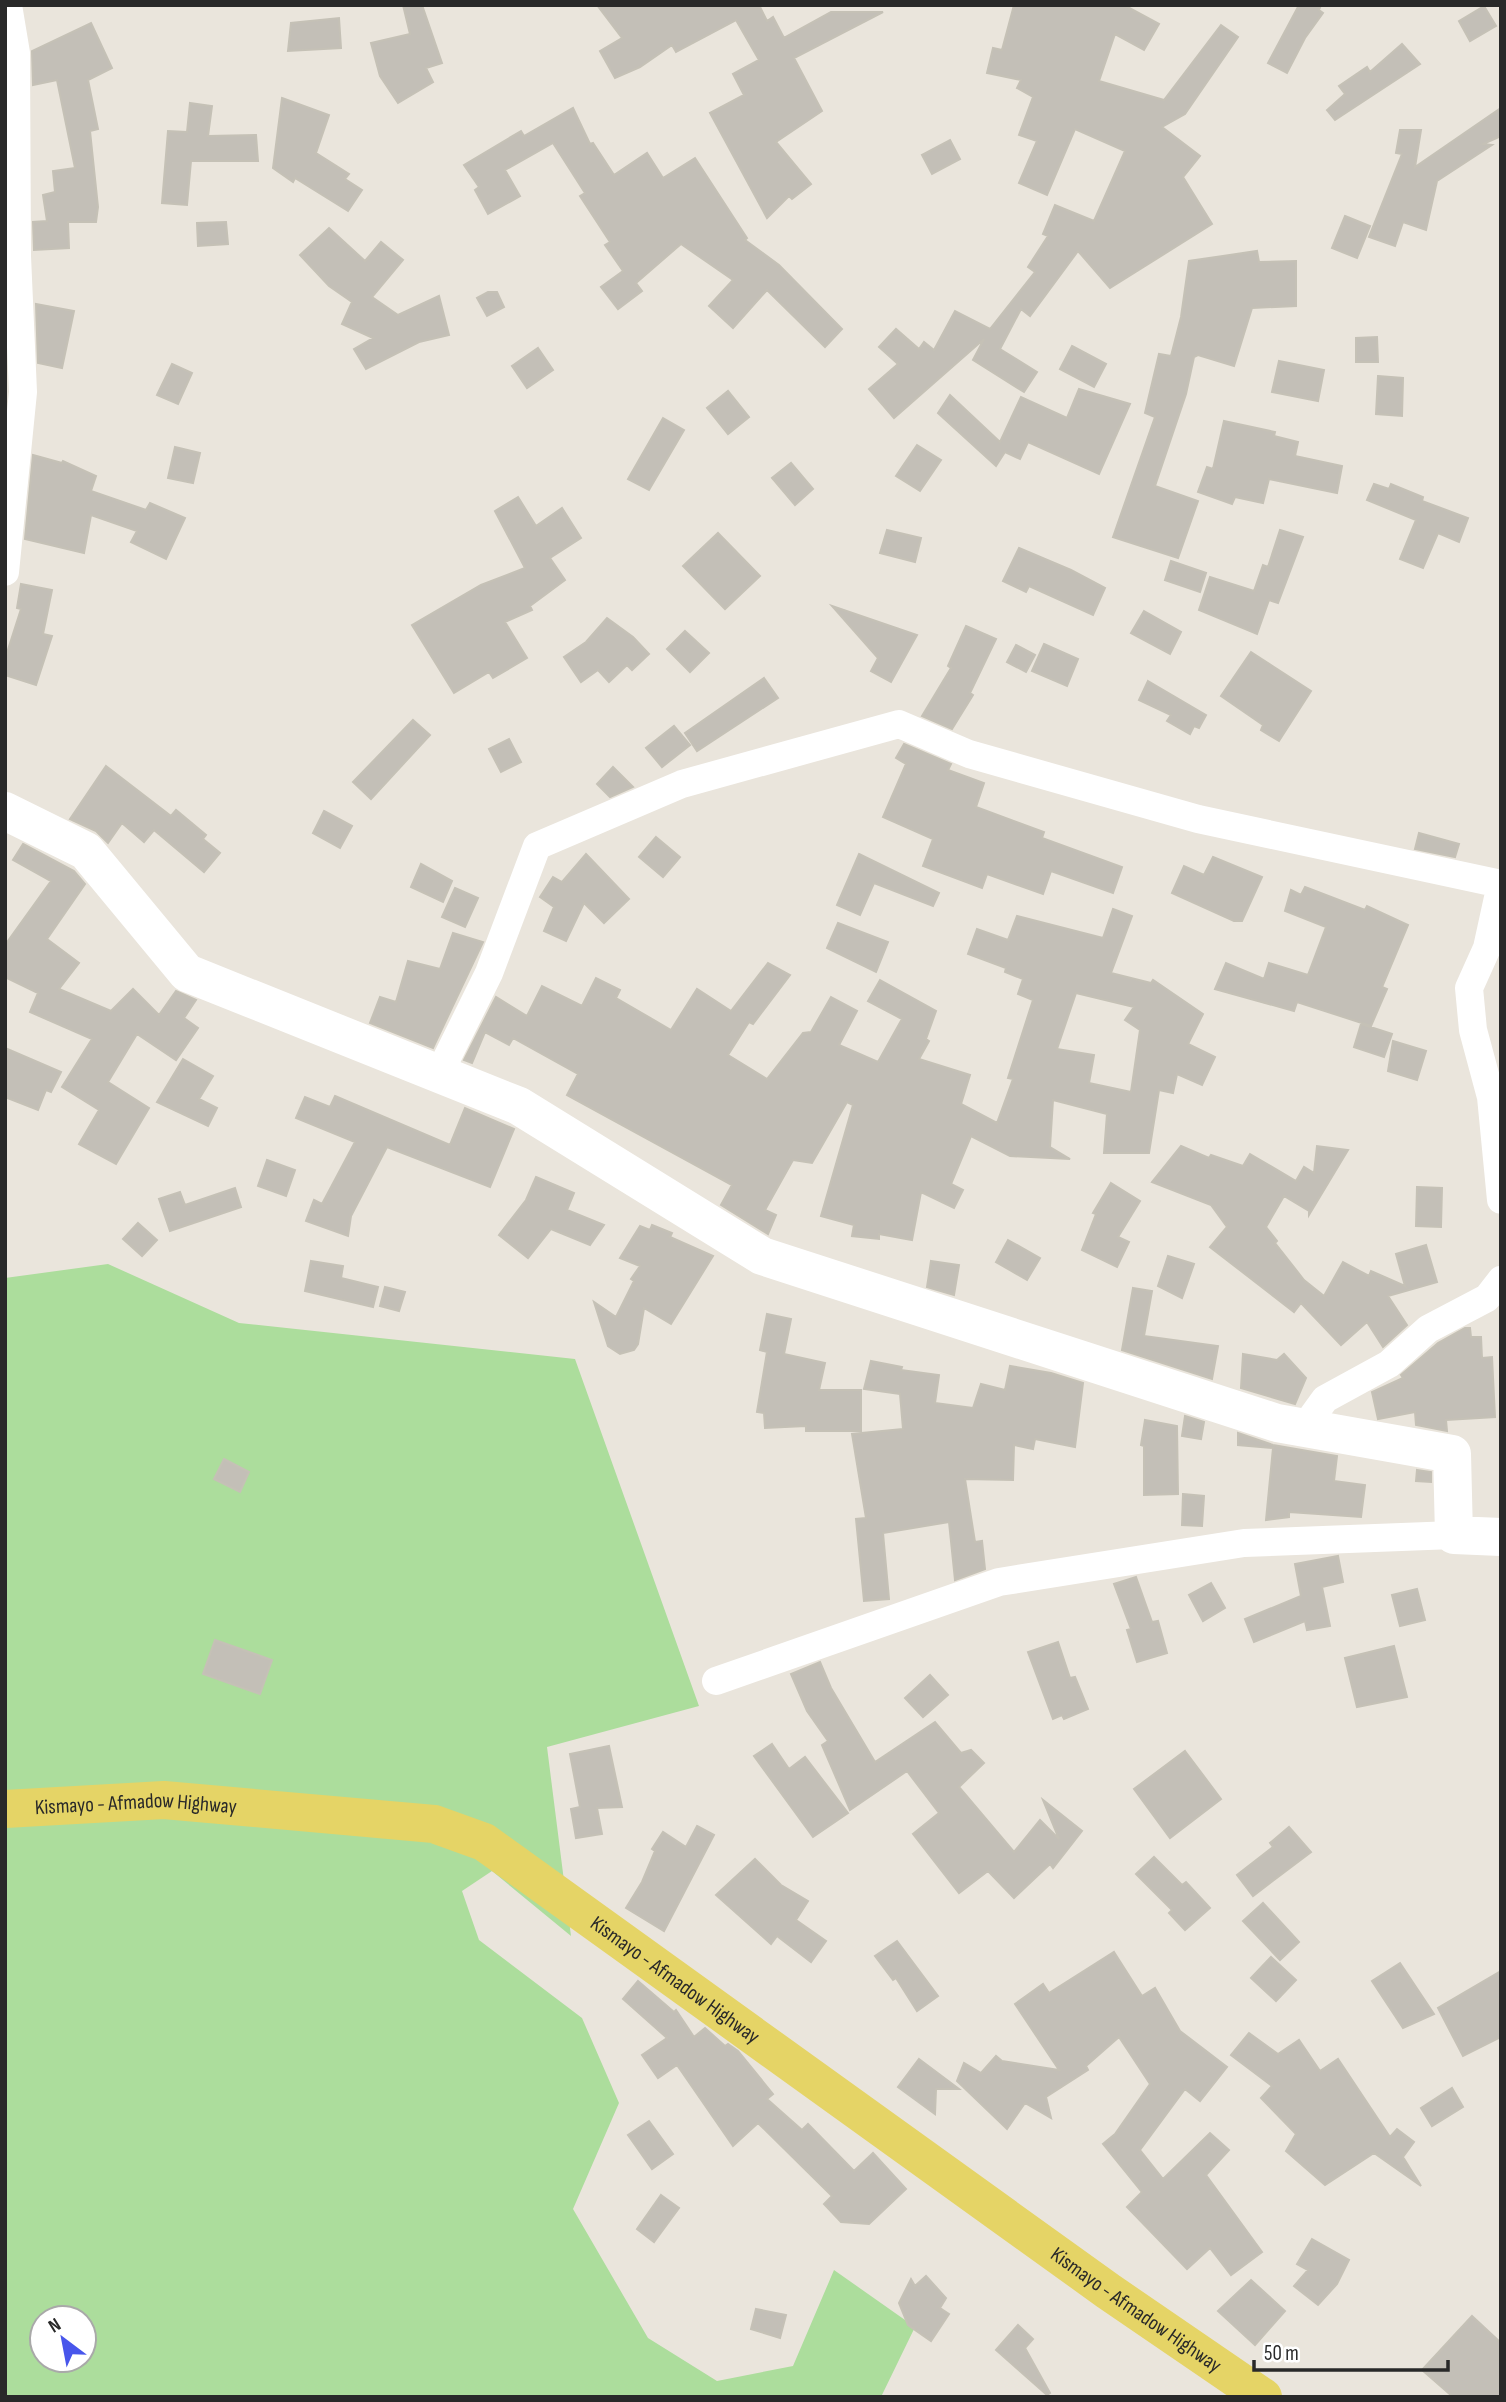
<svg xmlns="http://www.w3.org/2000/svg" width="1506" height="2402" font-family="'Sofia Sans Condensed',sans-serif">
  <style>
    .green { fill: #acdd9c; fill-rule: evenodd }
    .building { fill: #c3bfb7; stroke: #c5c1b6; stroke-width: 2; fill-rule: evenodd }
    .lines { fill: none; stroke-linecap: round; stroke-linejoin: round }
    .street { stroke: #fff; stroke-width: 28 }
    .secondary { stroke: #fff; stroke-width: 38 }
    .primary { stroke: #e5d466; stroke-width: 38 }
    .labels { text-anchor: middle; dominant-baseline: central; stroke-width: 5; stroke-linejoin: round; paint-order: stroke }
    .street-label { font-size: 21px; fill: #292929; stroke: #fff }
  </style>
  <rect width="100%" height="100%" fill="#eae5dc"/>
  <path class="green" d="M 108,1264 L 239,1323 L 575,1359 L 699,1706 L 547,1747 L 571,1936 L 492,1871 L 462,1891 L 479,1940 L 582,2018 L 619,2103 L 573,2209 L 648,2338 L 717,2381 L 793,2366 L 834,2270 L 915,2327 L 881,2397 L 5,2397 L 5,1278 ZM 42,2318 L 84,2318 L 84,2360 L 42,2360 Z"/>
  <path class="building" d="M 403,5 L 422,5 L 442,63 L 426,68 L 433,82 L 398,103 L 380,76 L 371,43 L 410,34 Z
    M 597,5 L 764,5 L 760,7 L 767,21 L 773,17 L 784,38 L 831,12 L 883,12 L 794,58 L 822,111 L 776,142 L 811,184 L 792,199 L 789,196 L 767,218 L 710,113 L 744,95 L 733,74 L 759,60 L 736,20 L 676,52 L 672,45 L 640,67 L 615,78 L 600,51 L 622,38 Z
    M 1014,5 L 1124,5 L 1159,24 L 1144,50 L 1115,34 L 1099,81 L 1164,100 L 1221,25 L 1238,37 L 1185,114 L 1162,127 L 1200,156 L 1183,177 L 1212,224 L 1110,288 L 1078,251 L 1030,316 L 1021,309 L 1000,349 L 1037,372 L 1024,392 L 973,360 L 984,339 L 894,418 L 869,389 L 898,364 L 879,347 L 896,329 L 919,349 L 924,342 L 934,350 L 955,311 L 990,329 L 1035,272 L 1028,267 L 1048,236 L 1043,234 L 1055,205 L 1094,221 L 1125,151 L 1075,129 L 1047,195 L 1019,183 L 1037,141 L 1019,135 L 1033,97 L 1017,88 L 1021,80 L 987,73 L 993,48 L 1002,50 Z
    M 1299,5 L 1321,5 L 1319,10 L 1323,13 L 1305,38 L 1287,73 L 1268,63 Z
    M 1484,6 L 1496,26 L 1470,41 L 1459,21 Z
    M 339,18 L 341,48 L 288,51 L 291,23 Z
    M 91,23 L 112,68 L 88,80 L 98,129 L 90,131 L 98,207 L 96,222 L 68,222 L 69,248 L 34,250 L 33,222 L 47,221 L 43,195 L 55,192 L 53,171 L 75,168 L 57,80 L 33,85 L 32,51 Z
    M 1402,44 L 1420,64 L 1335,120 L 1327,110 L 1345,94 L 1339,86 L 1367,67 L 1370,72 Z
    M 282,98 L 329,115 L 316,153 L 349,174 L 345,179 L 362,190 L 348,211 L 295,178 L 293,182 L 273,168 Z
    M 190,103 L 212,106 L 208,136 L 256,135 L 258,161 L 191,161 L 187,205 L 162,203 L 168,131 L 187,132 Z
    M 573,108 L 590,144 L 593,143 L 614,175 L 647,153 L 663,178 L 695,158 L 747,238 L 745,240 L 779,265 L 842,329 L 825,347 L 767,290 L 733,328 L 709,306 L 733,280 L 681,244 L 636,283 L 642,291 L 618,309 L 601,287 L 623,271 L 605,245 L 610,242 L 580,196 L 585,193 L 553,143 L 505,170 L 520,196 L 488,214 L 475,190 L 479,187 L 464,165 L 521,131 L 524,136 Z
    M 1501,108 L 1501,136 L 1483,144 L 1492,145 L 1437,181 L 1426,230 L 1403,222 L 1395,246 L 1369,237 L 1402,154 L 1396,153 L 1400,130 L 1421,130 L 1415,167 Z
    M 950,140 L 960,159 L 932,174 L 922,155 Z
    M 1345,216 L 1370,226 L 1357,258 L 1332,248 Z
    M 226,222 L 228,244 L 198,246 L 197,223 Z
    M 329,228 L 365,261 L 381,242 L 403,260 L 372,297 L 398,315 L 439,296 L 449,335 L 419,342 L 366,369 L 354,349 L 373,338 L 342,324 L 352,302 L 329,286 L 300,255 Z
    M 1257,251 L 1259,262 L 1296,261 L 1296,306 L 1252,308 L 1234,366 L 1198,355 L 1194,357 L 1186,394 L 1155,486 L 1198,501 L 1178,558 L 1113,537 L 1155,417 L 1145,413 L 1159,354 L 1171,356 L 1181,317 L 1189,261 Z
    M 488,292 L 497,292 L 504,307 L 487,316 L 477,298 Z
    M 36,304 L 74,311 L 62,368 L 38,363 Z
    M 1377,337 L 1378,362 L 1356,362 L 1356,338 Z
    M 1072,346 L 1106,364 L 1094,387 L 1060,369 Z
    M 538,348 L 553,370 L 527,388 L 512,366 Z
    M 1279,361 L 1324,370 L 1318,401 L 1272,392 Z
    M 172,364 L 192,373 L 178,404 L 157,395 Z
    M 1378,376 L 1403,378 L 1402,416 L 1376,414 Z
    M 1079,389 L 1130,404 L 1099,474 L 1028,442 L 1020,459 L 1005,452 L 996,466 L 938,413 L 950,395 L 1000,442 L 1021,397 L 1067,418 Z
    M 728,391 L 749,417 L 728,434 L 707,408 Z
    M 663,418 L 684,430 L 649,490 L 628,479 Z
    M 1224,421 L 1275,432 L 1274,436 L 1298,442 L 1295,456 L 1342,466 L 1337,493 L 1269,479 L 1263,503 L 1235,497 L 1232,504 L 1198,492 L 1207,467 L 1213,469 Z
    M 917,445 L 941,460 L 920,491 L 896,476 Z
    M 175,447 L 200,453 L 193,483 L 168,478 Z
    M 33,455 L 62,463 L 63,461 L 96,476 L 91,491 L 146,510 L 150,503 L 185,518 L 166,559 L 131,542 L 137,531 L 91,515 L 84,553 L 25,539 Z
    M 791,463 L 813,489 L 795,505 L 772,478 Z
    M 1374,484 L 1389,489 L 1391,484 L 1423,497 L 1422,501 L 1468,518 L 1459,542 L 1438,533 L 1423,568 L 1400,559 L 1416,520 L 1367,500 Z
    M 518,497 L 536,526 L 562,508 L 581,538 L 550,558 L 565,580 L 530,606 L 532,610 L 505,622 L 527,658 L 493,678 L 489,672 L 454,693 L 412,625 L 481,585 L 525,568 L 495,511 Z
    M 887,530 L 921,538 L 915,562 L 880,553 Z
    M 1280,530 L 1303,537 L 1278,603 L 1269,600 L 1257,634 L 1199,610 L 1210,577 L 1254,591 L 1263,565 L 1268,567 Z
    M 718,533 L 760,576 L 725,609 L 683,566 Z
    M 1019,548 L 1071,570 L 1105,588 L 1093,615 L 1029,586 L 1026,592 L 1003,581 Z
    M 1171,561 L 1206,573 L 1200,592 L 1165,580 Z
    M 21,584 L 52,590 L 43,634 L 52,636 L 36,685 L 5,675 L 5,659 L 21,609 L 17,608 Z
    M 832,606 L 917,635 L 891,682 L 871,671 L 878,658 Z
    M 1144,611 L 1181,632 L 1170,654 L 1131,633 Z
    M 607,618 L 633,637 L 649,654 L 632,670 L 627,665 L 609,682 L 598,670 L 581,682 L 564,657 L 586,642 Z
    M 966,626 L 996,639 L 970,693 L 973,695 L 952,729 L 922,716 L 951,668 L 948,666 Z
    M 685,631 L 709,653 L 690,672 L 667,649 Z
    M 1044,644 L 1078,659 L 1067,686 L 1032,671 Z
    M 1016,645 L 1035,655 L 1026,672 L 1007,662 Z
    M 1251,652 L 1311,691 L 1279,741 L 1261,730 L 1263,725 L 1221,696 Z
    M 764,678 L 778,698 L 697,751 L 685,733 Z
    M 1148,681 L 1206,715 L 1199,728 L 1194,726 L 1190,734 L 1167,721 L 1171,715 L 1139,700 Z
    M 413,720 L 430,735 L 371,799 L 353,782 Z
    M 674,726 L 690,745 L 662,767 L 646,748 Z
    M 509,739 L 521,762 L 501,772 L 489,749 Z
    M 904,744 L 951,764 L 948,770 L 984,783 L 976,807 L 1044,832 L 1042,838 L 1122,867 L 1113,893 L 1051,871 L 1043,894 L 987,874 L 982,888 L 923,866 L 933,839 L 883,817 L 906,764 L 896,758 Z
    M 106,766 L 171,816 L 176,810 L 206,835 L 203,839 L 220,853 L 204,872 L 154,830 L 144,842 L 122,823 L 108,843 L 96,831 L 70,819 Z
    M 613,767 L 633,787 L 610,797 L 597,784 Z
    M 324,811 L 352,826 L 340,848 L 313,833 Z
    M 1419,833 L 1459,844 L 1455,857 L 1415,849 Z
    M 656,837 L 680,857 L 663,877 L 639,857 Z
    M 23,844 L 74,871 L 85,884 L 47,939 L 79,963 L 59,989 L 111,1011 L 133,989 L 159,1015 L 176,991 L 196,1000 L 184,1018 L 198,1028 L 176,1060 L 137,1034 L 108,1082 L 149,1108 L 116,1164 L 79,1144 L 99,1110 L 62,1087 L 92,1039 L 30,1012 L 38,993 L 5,977 L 5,945 L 51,881 L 13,860 Z
    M 586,854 L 629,899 L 604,923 L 584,903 L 566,941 L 544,931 L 554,907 L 540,897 L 553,877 L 562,882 Z
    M 859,854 L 939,893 L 933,906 L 874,883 L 860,915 L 837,905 Z
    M 1213,857 L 1262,877 L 1242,921 L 1234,921 L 1172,893 L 1184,866 L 1204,875 Z
    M 421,864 L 452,881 L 443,902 L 411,887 Z
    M 1305,887 L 1365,910 L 1367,906 L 1408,925 L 1382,987 L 1387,989 L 1371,1026 L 1297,1002 L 1294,1011 L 1215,989 L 1226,963 L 1264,979 L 1269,963 L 1308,975 L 1326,927 L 1285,911 L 1291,890 L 1301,895 Z
    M 455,888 L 478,898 L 465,927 L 442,917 Z
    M 1113,909 L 1132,916 L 1111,973 L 1151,983 L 1153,980 L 1203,1014 L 1188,1044 L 1215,1057 L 1202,1085 L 1177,1074 L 1173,1093 L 1159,1090 L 1149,1153 L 1104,1153 L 1107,1114 L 1053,1100 L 1050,1147 L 1070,1159 L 1010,1156 L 971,1136 L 951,1184 L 963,1190 L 954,1208 L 921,1192 L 912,1240 L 879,1234 L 879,1239 L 852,1236 L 854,1225 L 821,1216 L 853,1105 L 847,1102 L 812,1163 L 793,1160 L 765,1210 L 776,1215 L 768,1234 L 721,1205 L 732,1185 L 567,1095 L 578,1074 L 513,1038 L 509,1045 L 485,1032 L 472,1063 L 464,1060 L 496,997 L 527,1016 L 542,986 L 582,1006 L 596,978 L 620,990 L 616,998 L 671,1030 L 697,989 L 731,1011 L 768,963 L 790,975 L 753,1024 L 749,1022 L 728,1055 L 767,1079 L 803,1033 L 811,1032 L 831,997 L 857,1011 L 839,1045 L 878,1062 L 902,1019 L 868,1001 L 880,980 L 936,1011 L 926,1039 L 929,1041 L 919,1059 L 970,1075 L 961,1104 L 997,1123 L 1013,1079 L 1008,1078 L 1033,1000 L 1018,994 L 1023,979 L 1005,972 L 1006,968 L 968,954 L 977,929 L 1008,940 L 1017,916 L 1103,938 ZM 1076,993 L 1134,1007 L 1125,1020 L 1140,1030 L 1131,1092 L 1089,1083 L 1094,1055 L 1057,1049 Z
    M 838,923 L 888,942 L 876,972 L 827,948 Z
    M 453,933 L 483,942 L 433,1048 L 370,1023 L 380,997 L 396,1002 L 408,961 L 440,969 Z
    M 1361,1024 L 1392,1034 L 1384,1057 L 1354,1047 Z
    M 1393,1041 L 1426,1051 L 1417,1080 L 1388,1071 Z
    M 5,1048 L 61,1072 L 51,1092 L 46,1090 L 38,1110 L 5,1097 Z
    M 183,1059 L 213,1076 L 199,1099 L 217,1108 L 208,1126 L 157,1102 Z
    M 335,1096 L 450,1145 L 465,1108 L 514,1129 L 490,1187 L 387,1147 L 351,1216 L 348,1236 L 306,1221 L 314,1200 L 322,1204 L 355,1142 L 296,1118 L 305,1097 L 330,1107 Z
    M 1181,1146 L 1209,1158 L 1211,1155 L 1243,1166 L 1250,1154 L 1296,1181 L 1304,1167 L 1314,1173 L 1317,1146 L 1348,1150 L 1309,1215 L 1309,1211 L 1284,1196 L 1266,1227 L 1277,1241 L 1275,1243 L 1304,1280 L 1324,1296 L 1343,1262 L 1369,1276 L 1371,1271 L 1405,1286 L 1396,1254 L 1426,1245 L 1437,1282 L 1388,1296 L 1407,1325 L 1383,1347 L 1367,1322 L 1341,1345 L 1301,1303 L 1294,1312 L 1210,1247 L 1227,1227 L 1211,1205 L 1152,1182 Z
    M 267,1160 L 295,1170 L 286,1196 L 258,1186 Z
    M 536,1177 L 574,1193 L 567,1210 L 604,1225 L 590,1245 L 551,1229 L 528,1258 L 499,1235 L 526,1200 Z
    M 1111,1183 L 1140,1201 L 1118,1237 L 1129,1242 L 1117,1267 L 1082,1250 L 1096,1214 L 1093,1213 Z
    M 1417,1187 L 1442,1188 L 1441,1227 L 1416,1226 Z
    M 235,1188 L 241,1207 L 170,1231 L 159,1199 L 180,1192 L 185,1205 Z
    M 138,1223 L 157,1240 L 142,1256 L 123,1239 Z
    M 652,1225 L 672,1233 L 670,1237 L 713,1256 L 671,1324 L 644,1308 L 638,1344 L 634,1350 L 620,1354 L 608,1346 L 594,1302 L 616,1317 L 634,1281 L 631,1279 L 640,1266 L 620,1258 L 640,1226 L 650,1230 Z
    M 1008,1240 L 1040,1258 L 1027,1280 L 996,1262 Z
    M 1168,1256 L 1194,1264 L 1182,1298 L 1158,1286 Z
    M 311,1261 L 343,1266 L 341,1278 L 378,1287 L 373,1307 L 305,1291 Z
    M 931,1261 L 959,1265 L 954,1295 L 927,1287 Z
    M 385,1287 L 405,1292 L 399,1311 L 380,1306 Z
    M 1133,1288 L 1152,1291 L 1144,1336 L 1218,1346 L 1212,1379 L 1122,1350 Z
    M 767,1314 L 791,1319 L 784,1354 L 825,1363 L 819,1390 L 861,1390 L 861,1431 L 806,1431 L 806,1426 L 765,1428 L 764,1413 L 757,1412 L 767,1352 L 760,1350 Z
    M 1465,1328 L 1470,1328 L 1471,1337 L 1481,1337 L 1482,1358 L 1492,1357 L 1495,1417 L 1446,1420 L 1447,1431 L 1416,1425 L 1415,1412 L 1378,1419 L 1372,1392 L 1403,1378 L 1401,1375 L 1438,1343 Z
    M 1243,1354 L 1277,1360 L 1284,1354 L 1306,1378 L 1295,1404 L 1241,1388 Z
    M 871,1361 L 902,1367 L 901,1370 L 939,1375 L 935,1403 L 973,1408 L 981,1384 L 1005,1390 L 1010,1366 L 1051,1373 L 1083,1383 L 1075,1447 L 1035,1439 L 1033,1449 L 1014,1445 L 1013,1480 L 965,1479 L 975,1542 L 982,1541 L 985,1569 L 955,1580 L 949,1522 L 883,1533 L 889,1599 L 864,1601 L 856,1519 L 866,1518 L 852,1434 L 903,1429 L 900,1394 L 864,1389 Z
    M 1185,1416 L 1204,1422 L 1201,1439 L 1182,1436 Z
    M 1145,1420 L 1177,1426 L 1178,1494 L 1144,1495 L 1144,1446 L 1141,1445 Z
    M 1238,1433 L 1273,1445 L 1337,1456 L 1334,1481 L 1365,1485 L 1361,1517 L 1289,1512 L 1289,1517 L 1266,1520 L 1273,1448 L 1238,1445 Z
    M 224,1459 L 249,1472 L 240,1492 L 214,1479 Z
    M 1417,1470 L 1431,1472 L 1431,1482 L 1416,1481 Z
    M 1183,1494 L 1204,1496 L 1202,1526 L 1182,1525 Z
    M 1338,1556 L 1343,1582 L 1322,1587 L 1330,1626 L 1307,1630 L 1305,1621 L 1254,1642 L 1245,1619 L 1301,1596 L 1295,1564 Z
    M 1136,1577 L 1152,1622 L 1158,1621 L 1167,1653 L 1137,1662 L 1127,1630 L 1131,1629 L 1114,1584 Z
    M 1211,1583 L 1225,1608 L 1203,1621 L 1189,1595 Z
    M 1417,1589 L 1425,1620 L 1400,1626 L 1392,1595 Z
    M 215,1640 L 272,1660 L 260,1694 L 203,1674 Z
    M 1058,1642 L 1070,1678 L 1075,1677 L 1088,1709 L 1064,1719 L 1062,1715 L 1053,1719 L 1028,1652 Z
    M 1394,1646 L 1407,1697 L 1357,1707 L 1345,1658 Z
    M 820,1662 L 831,1688 L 875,1762 L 935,1722 L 961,1753 L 971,1750 L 984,1763 L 959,1787 L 1014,1852 L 1040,1820 L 1059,1839 L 1043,1800 L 1082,1831 L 1053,1868 L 1050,1864 L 1014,1898 L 988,1871 L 959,1893 L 913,1834 L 939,1813 L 907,1771 L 850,1810 L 822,1745 L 828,1741 L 807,1711 L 791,1674 Z
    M 930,1675 L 948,1695 L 923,1717 L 905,1698 Z
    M 772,1744 L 789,1769 L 805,1757 L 848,1813 L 813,1837 L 754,1756 Z
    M 609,1746 L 622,1807 L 597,1808 L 602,1834 L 576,1838 L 571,1809 L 580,1807 L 570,1754 Z
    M 1185,1751 L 1221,1799 L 1170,1838 L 1134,1789 Z
    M 697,1826 L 714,1835 L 664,1931 L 626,1908 L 642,1882 L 655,1851 L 652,1849 L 663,1832 L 686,1847 Z
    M 1289,1827 L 1311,1852 L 1253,1896 L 1237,1875 L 1273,1847 L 1270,1843 Z
    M 1154,1857 L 1182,1885 L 1186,1882 L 1210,1908 L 1185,1930 L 1169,1913 L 1172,1910 L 1136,1874 Z
    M 755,1859 L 781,1885 L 808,1901 L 796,1920 L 826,1941 L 811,1962 L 777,1936 L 771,1944 L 716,1895 Z
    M 1263,1903 L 1299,1942 L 1280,1960 L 1243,1921 Z
    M 897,1941 L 938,1996 L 917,2011 L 896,1978 L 893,1980 L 875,1956 Z
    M 1114,1952 L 1142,1996 L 1155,1988 L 1180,2031 L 1227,2067 L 1200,2101 L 1185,2089 L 1140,2150 L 1163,2179 L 1210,2133 L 1229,2150 L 1206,2175 L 1262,2252 L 1231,2275 L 1210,2248 L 1187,2269 L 1127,2207 L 1142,2192 L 1103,2144 L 1115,2134 L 1150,2084 L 1119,2037 L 1086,2066 L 1088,2070 L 1046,2097 L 1051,2118 L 1025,2103 L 1007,2129 L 957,2081 L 964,2063 L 981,2073 L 996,2056 L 1002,2061 L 1059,2070 L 1015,2004 L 1043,1984 L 1049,1993 Z
    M 1271,1957 L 1296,1980 L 1276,2001 L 1251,1978 Z
    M 1400,1963 L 1434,2014 L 1403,2028 L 1372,1981 Z
    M 1501,1971 L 1501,2037 L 1463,2056 L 1438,2008 Z
    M 638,1981 L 674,2012 L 676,2010 L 694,2037 L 705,2028 L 725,2046 L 728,2044 L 738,2051 L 773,2094 L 767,2099 L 802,2130 L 808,2124 L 854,2171 L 873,2153 L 906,2189 L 869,2224 L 841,2222 L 824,2204 L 832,2196 L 758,2123 L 733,2146 L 677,2065 L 658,2078 L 642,2055 L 667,2038 L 623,1999 Z
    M 1249,2033 L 1278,2054 L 1299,2040 L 1320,2071 L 1338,2059 L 1390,2137 L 1397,2129 L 1414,2142 L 1403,2157 L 1421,2186 L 1374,2153 L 1325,2185 L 1286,2151 L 1296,2134 L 1261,2098 L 1272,2086 L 1231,2055 Z
    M 919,2059 L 959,2089 L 936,2089 L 935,2114 L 898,2087 Z
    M 1452,2088 L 1463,2107 L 1432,2126 L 1421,2108 Z
    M 649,2121 L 673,2154 L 652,2169 L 628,2135 Z
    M 661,2195 L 679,2208 L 654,2242 L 637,2229 Z
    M 1312,2239 L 1349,2260 L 1337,2284 L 1318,2305 L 1294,2286 L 1308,2270 L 1297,2264 Z
    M 926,2276 L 946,2298 L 940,2308 L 949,2314 L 931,2341 L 908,2325 L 899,2303 L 911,2279 L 915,2286 Z
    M 1251,2280 L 1285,2311 L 1255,2345 L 1218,2311 Z
    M 756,2309 L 786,2315 L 780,2338 L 751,2329 Z
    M 1472,2316 L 1501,2343 L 1501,2397 L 1453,2397 L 1422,2370 Z
    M 1018,2325 L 1033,2339 L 1025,2348 L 1050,2393 L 1047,2395 L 996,2350 Z"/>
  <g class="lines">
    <path class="street" d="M 5,572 L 23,392 L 17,256 L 16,53 L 8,5
      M 1501,884 L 1487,948 L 1469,988 L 1473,1030 L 1491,1097 L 1501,1200
      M 439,1074 L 489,973 L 537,846 L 682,784 L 899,724 L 969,754 L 1198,819 L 1501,884
      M 1304,1428 L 1325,1399 L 1389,1364 L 1428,1329 L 1487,1298 L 1501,1280
      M 716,1681 L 999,1582 L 1244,1543 L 1454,1535"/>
    <path class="secondary" d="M 5,811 L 86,851 L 187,973 L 519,1106 L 762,1256 L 1277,1423 L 1452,1454 L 1454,1535 L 1501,1537"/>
    <path class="primary" id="s1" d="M 5,1809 L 164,1800 L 434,1824 L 484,1842 L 1108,2291 L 1263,2397"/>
  </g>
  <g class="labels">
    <g class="street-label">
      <text stroke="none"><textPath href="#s1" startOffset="131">Kismayo - Afmadow Highway</textPath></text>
      <text stroke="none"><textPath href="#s1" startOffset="719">Kismayo - Afmadow Highway</textPath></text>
      <text stroke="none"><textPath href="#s1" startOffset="1286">Kismayo - Afmadow Highway</textPath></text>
    </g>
  </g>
  <rect width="1506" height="2402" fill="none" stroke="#292929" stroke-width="14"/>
  <g transform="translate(63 2339) rotate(328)"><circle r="33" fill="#ffffff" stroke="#a9a9a9" stroke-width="2"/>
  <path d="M0-5L12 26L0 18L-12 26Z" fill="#4856eb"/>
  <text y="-10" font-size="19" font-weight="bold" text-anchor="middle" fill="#292929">N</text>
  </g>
  <path d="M1254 2360v10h194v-10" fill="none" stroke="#292929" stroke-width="3.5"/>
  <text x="1264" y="2360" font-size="21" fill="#292929" stroke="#ffffff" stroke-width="5" paint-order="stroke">50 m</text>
</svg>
